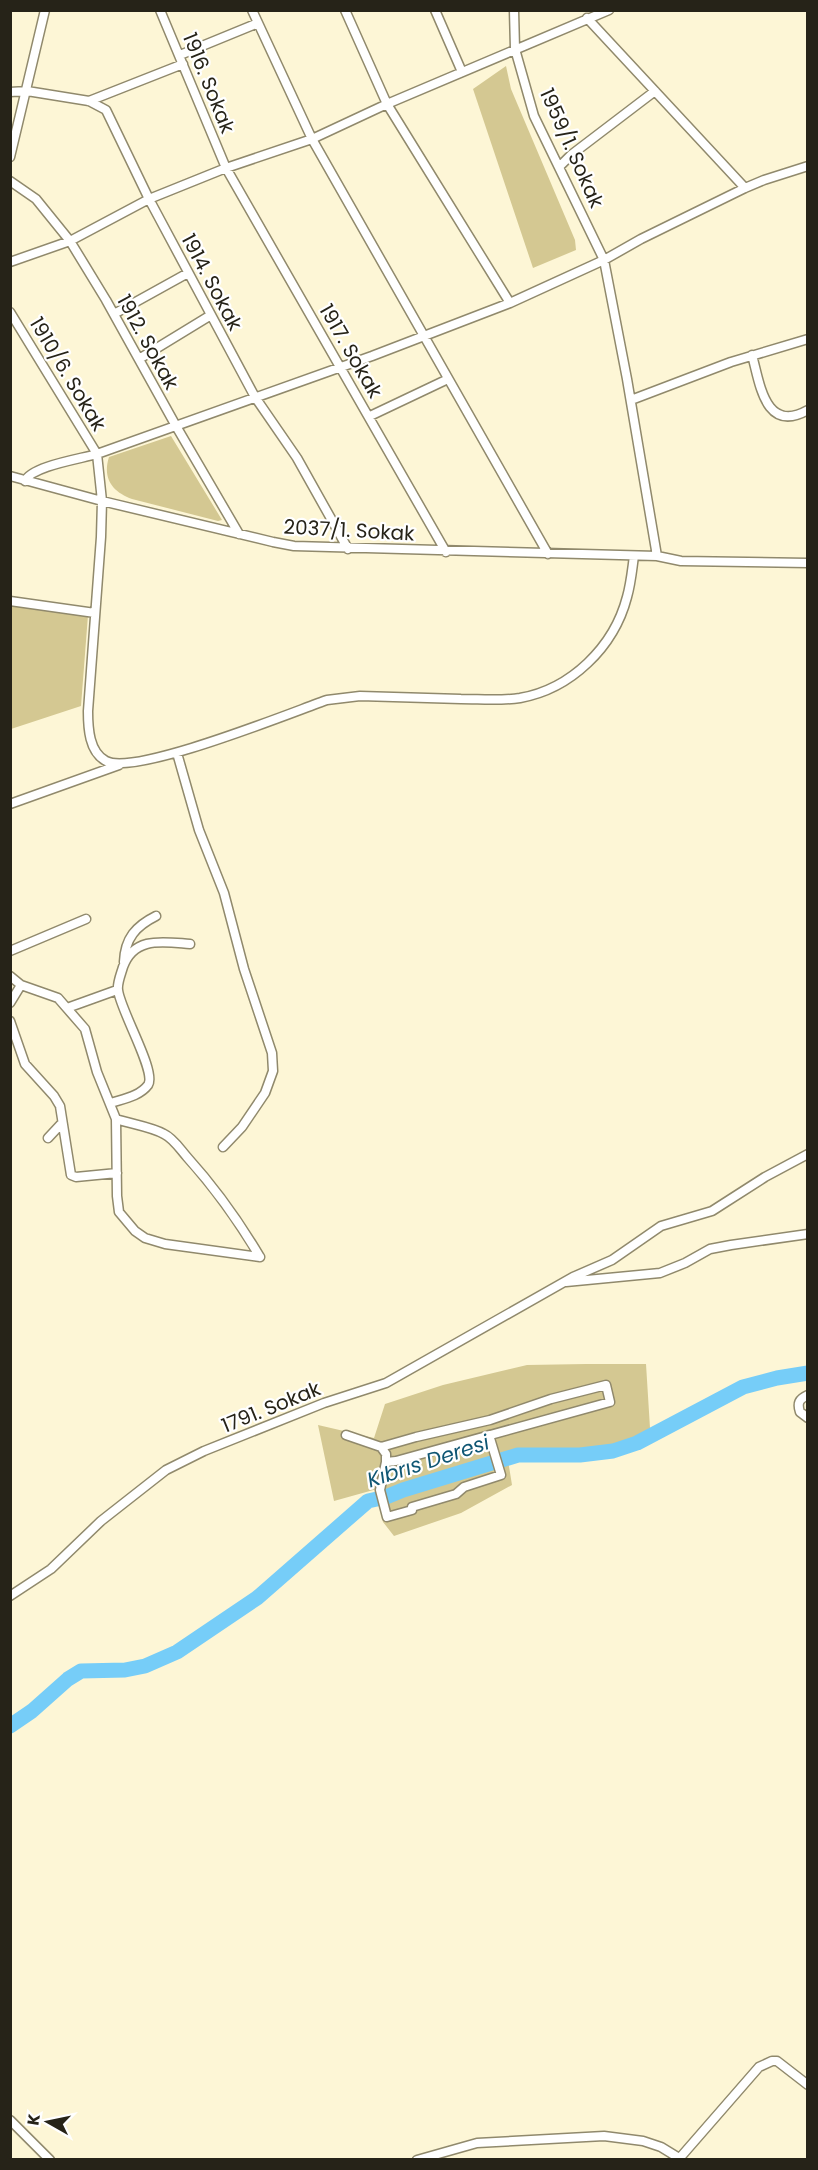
<svg xmlns="http://www.w3.org/2000/svg" width="818" height="2170" font-family="Poppins,sans-serif">
  <style>
    .green { fill: #d4c892 }
    .lines { fill: none; stroke-linecap: round; stroke-linejoin: round }
    .river { stroke: #76cdf8; stroke-width: 15 }
    .street-casing { stroke: #90896c; stroke-width: 11 }
    .street { stroke: #fff; stroke-width: 8 }
    .labels { text-anchor: middle; dominant-baseline: central; stroke-width: 4.5; stroke-linejoin: round; paint-order: stroke }
    .street-label { font-size: 20px; fill: #262318; stroke: #fff }
    .water-label { font-size: 21px; font-style: italic; fill: #0f5673; stroke: #fff }
  </style>
  <rect width="100%" height="100%" fill="#fdf6d6"/>
  <path class="green" d="M 506,66 L 511,89 L 575,240 L 576,250 L 533,268 L 473,89 Z
    M 171,436 L 222,520 L 218,521 L 132,499 C 113,492 102,479 109,457 Z
    M 11,605 L 88,615 L 81,706 L 11,729 Z
    M 586,1364 L 646,1364 L 650,1428 L 625,1445 L 507,1454 L 512,1485 L 461,1513 L 394,1536 L 383,1522 L 377,1489 L 334,1501 L 318,1425 L 374,1438 L 385,1404 L 443,1385 L 527,1365 Z"/>
  <g class="lines">
    <path class="river" d="M 10,1726 L 32,1711 L 68,1679 L 81,1671 L 125,1670 L 145,1666 L 177,1652 L 257,1598 L 368,1501 L 386,1497 L 403,1490 L 518,1455 L 580,1455 L 613,1451 L 637,1443 L 743,1387 L 777,1378 L 808,1373"/>
    <defs>
      <path id="street" d="M 160,10 L 226,168 L 446,552
        M 252,10 L 312,139 L 548,554
        M 345,10 L 387,104 L 510,303
        M 435,10 L 462,72
        M 514,10 L 515,49 L 534,116 L 604,260 L 627,379 L 657,556
        M 587,18 L 745,188
        M 180,55 L 258,23
        M 10,92 L 27,91 L 89,101 L 106,110 L 149,199 L 255,397 L 297,458 L 348,549
        M 89,101 L 183,64
        M 10,157 L 45,10
        M 559,167 L 571,155 L 655,91
        M 10,181 L 36,199 L 70,241 L 106,300 L 176,426 L 239,534
        M 10,262 L 70,241 L 149,199 L 226,168 L 312,139 L 387,104 L 609,10
        M 10,312 L 97,454 C 80,459 32,466 25,481
        M 114,314 L 188,273
        M 752,355 C 760,384 765,434 808,410
        M 139,359 L 211,315
        M 631,400 L 731,362 L 808,339
        M 370,416 L 448,379
        M 10,476 L 102,501 L 273,542 L 294,546 L 657,556 L 681,561 L 808,563
        M 634,556 C 632,570 631,583 627,597 C 614,647 571,689 520,698 C 500,701 480,699 461,699 C 427,698 393,697 360,696 L 327,700 C 290,713 135,776 106,761 C 89,752 88,728 88,711 L 101,537 L 102,501 L 97,454 L 372,356 L 510,303 L 604,260 L 641,239 L 745,188 L 764,180 L 808,166
        M 10,601 L 95,613
        M 177,753 L 199,830 L 224,893 L 244,969 L 272,1053 L 273,1071 L 265,1093 L 242,1127 L 223,1147
        M 10,804 L 119,765
        M 10,951 L 86,919
        M 124,962 C 125,938 136,926 156,916
        M 10,976 L 21,985 L 58,998 L 85,1029 L 97,1072 L 116,1119 L 117,1196 L 119,1212 L 135,1231 L 145,1238 L 165,1244 L 260,1257
        M 10,1003 L 21,985
        M 67,1008 L 117,990
        M 10,1021 L 25,1064 L 54,1096 L 60,1106 L 71,1175 L 76,1177 L 117,1173
        M 111,1103 C 123,1099 140,1096 148,1085 C 157,1072 120,1010 118,990 C 117,983 121,974 123,967 C 134,936 163,942 190,944
        M 116,1119 C 131,1124 152,1127 164,1134 C 173,1138 180,1149 187,1157 C 216,1189 238,1220 260,1257
        M 48,1138 L 62,1123
        M 566,1282 L 660,1273 L 685,1263 L 710,1249 L 731,1245 L 808,1234
        M 808,1395 C 799,1399 797,1403 800,1412 L 808,1418
        M 346,1435 L 381,1447 L 416,1437 L 490,1420 L 551,1399 L 606,1385 L 610,1402 L 396,1461 L 386,1462 L 386,1454 L 381,1447
        M 386,1462 L 380,1490 L 387,1517 L 412,1510 L 412,1507 L 456,1494 L 464,1487 L 501,1475 L 489,1435
        M 10,1596 L 51,1569 L 101,1521 L 166,1470 L 204,1451 L 324,1403 L 386,1383 L 573,1277 L 612,1260 L 661,1226 L 712,1211 L 765,1177 L 808,1154
        M 10,2120 L 50,2160
        M 417,2160 L 477,2143 L 604,2136 L 643,2141 L 661,2147 L 679,2158
        M 678,2160 L 759,2067 L 772,2061 L 777,2061 L 808,2085"/>
    </defs>
    <use href="#street" class="street-casing"/>
    <use href="#street" class="street"/>
  </g>
  <g class="labels">
    <g class="street-label">
      <text transform="translate(209 83) rotate(68)">1916. Sokak</text>
      <text transform="translate(572 148) rotate(66)">1959/1. Sokak</text>
      <text transform="translate(212 282) rotate(62)">1914. Sokak</text>
      <text transform="translate(148 342) rotate(61)">1912. Sokak</text>
      <text transform="translate(351 351) rotate(60)">1917. Sokak</text>
      <text transform="translate(68 374) rotate(59)">1910/6. Sokak</text>
      <text transform="translate(349 530) rotate(3)">2037/1. Sokak</text>
      <text transform="translate(271 1407) rotate(-22)">1791. Sokak</text>
    </g>
    <g class="water-label">
      <text transform="translate(428 1461) rotate(-18)">Kıbrıs Deresi</text>
    </g>
  </g>
  <rect width="818" height="2170" fill="none" stroke="#262318" stroke-width="24"/>
  <g transform="translate(48 2122) rotate(279)" stroke="#ffffff" stroke-width="4.5" paint-order="stroke">
  <path d="M0-4.5L10 22L0 15L-10 22Z" fill="#262318"/>
  <text y="-9" font-size="16" font-weight="bold" text-anchor="middle" fill="#262318">K</text>
  </g>
</svg>
